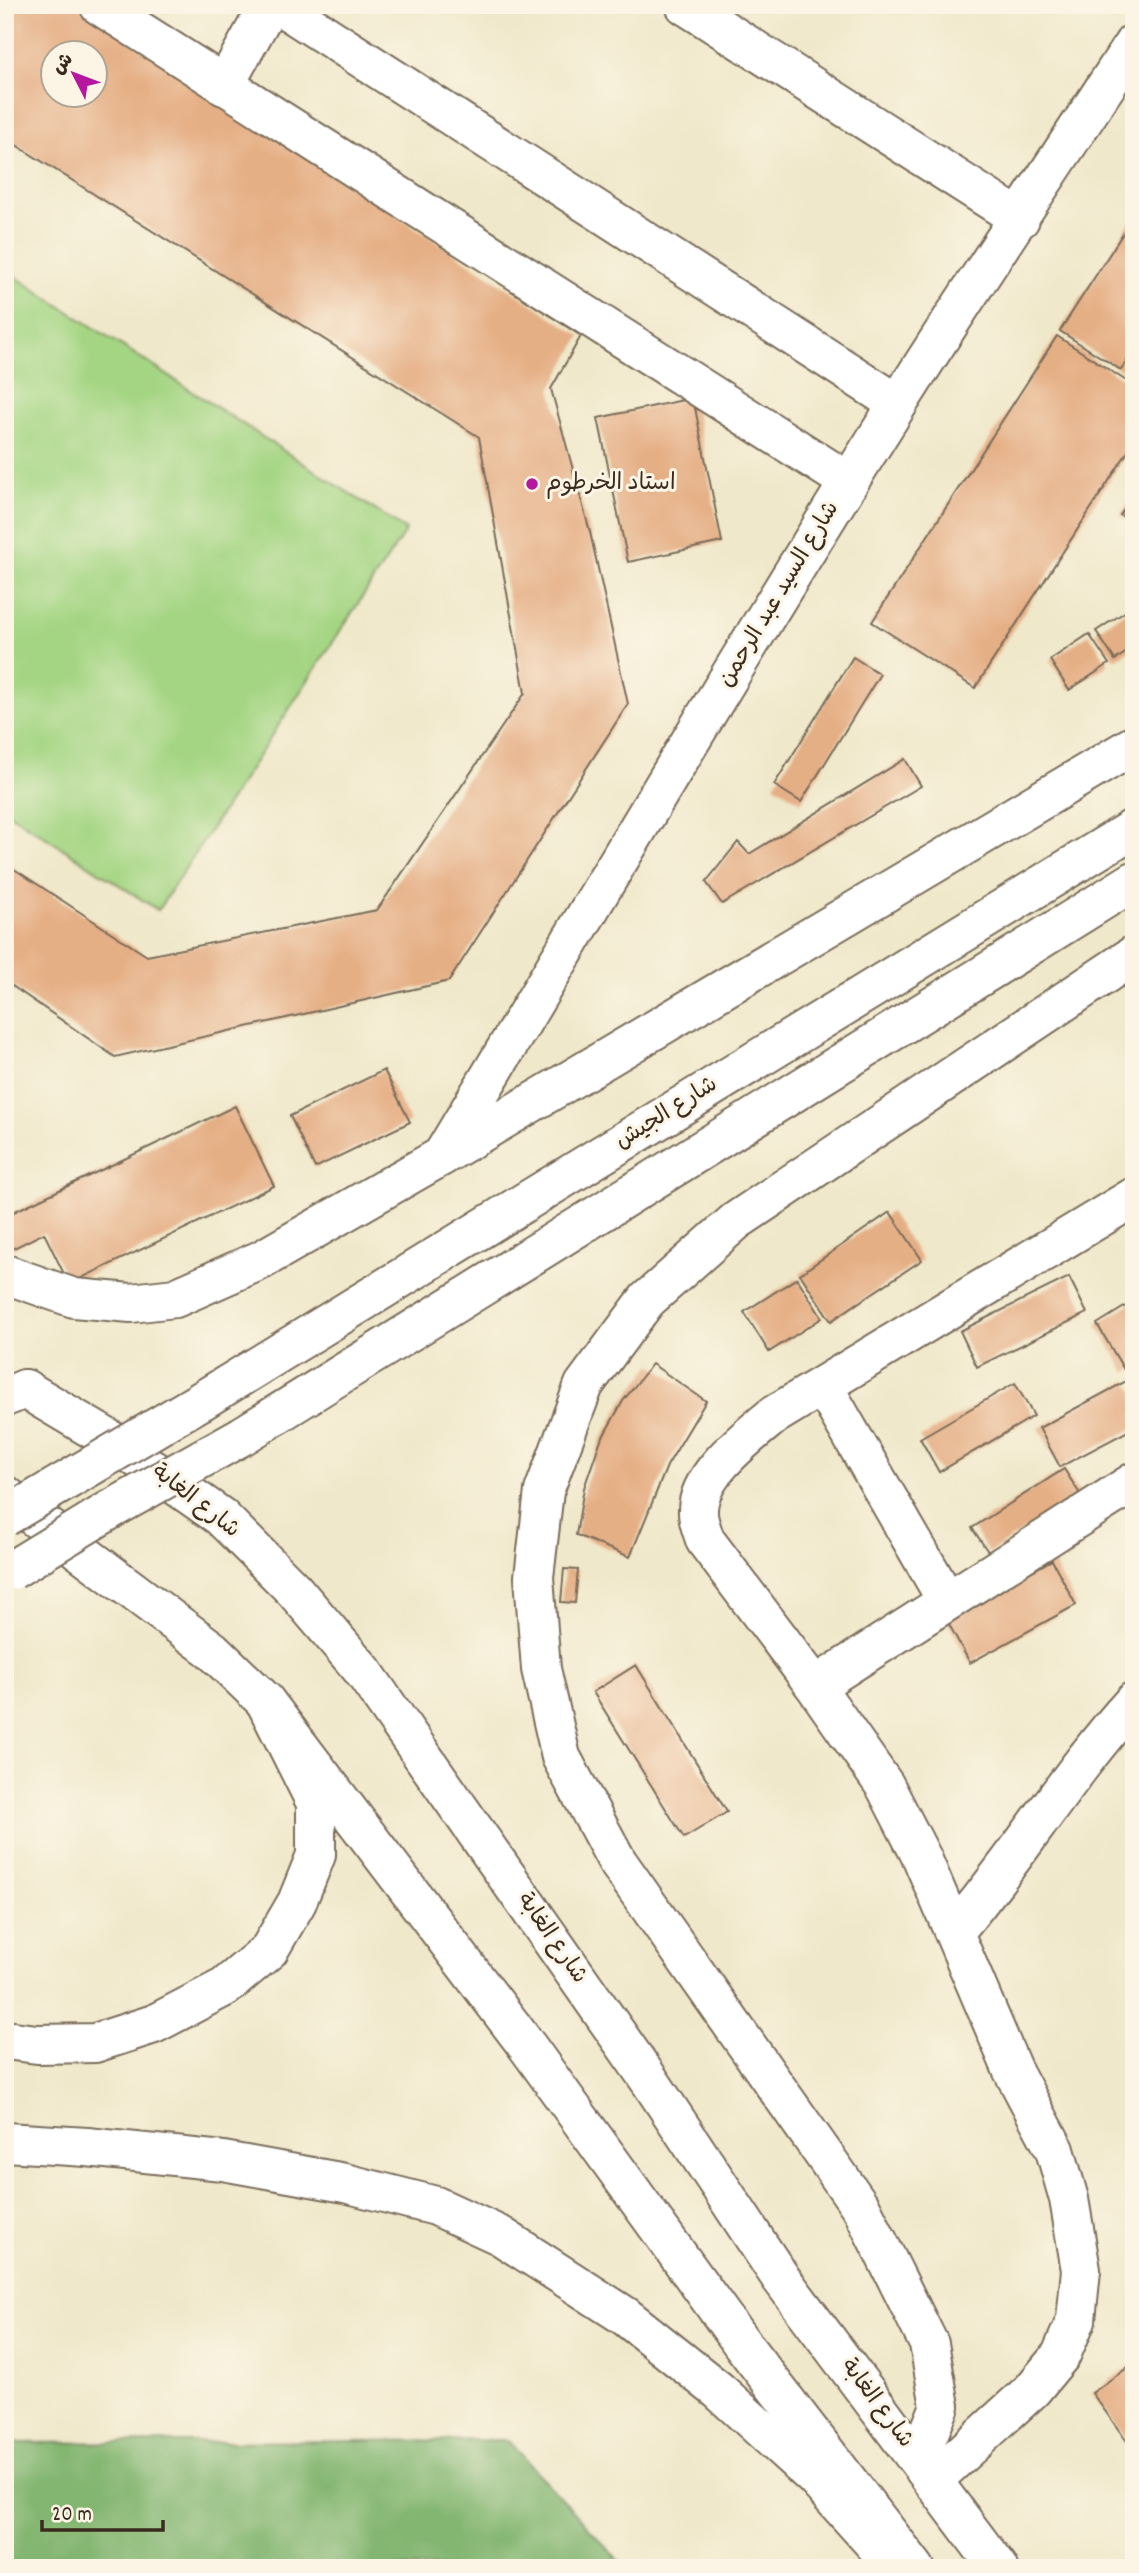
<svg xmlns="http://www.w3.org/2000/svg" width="1139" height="2573" font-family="Dekko,'Playpen Sans Arabic',sans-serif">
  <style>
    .green { fill: #a4d583; stroke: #708050; stroke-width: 2 }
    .forest { fill: #83b671; stroke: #5f7048; stroke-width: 2 }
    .building { fill: #e5af85; fill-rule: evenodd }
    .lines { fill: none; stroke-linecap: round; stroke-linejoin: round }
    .minor-casing { stroke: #7a6c5a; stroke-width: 42 }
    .major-casing { stroke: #7a6c5a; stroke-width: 42 }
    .highway-casing { stroke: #7a6c5a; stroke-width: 42 }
    .minor { stroke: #fff; stroke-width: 38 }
    .major { stroke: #fff; stroke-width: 38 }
    .highway { stroke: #fff; stroke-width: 38 }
    .highway-bridge-casing { stroke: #7a6c5a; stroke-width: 42; stroke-linecap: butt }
    .highway-bridge { stroke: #fff; stroke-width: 38 }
    .poi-dot { fill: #b5179e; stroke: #fcf5e5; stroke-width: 2.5 }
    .labels { text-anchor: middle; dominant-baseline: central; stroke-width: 6; stroke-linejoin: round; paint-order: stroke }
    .poi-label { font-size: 23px; fill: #3b2a1e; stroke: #fcf5e5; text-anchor: start }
    .street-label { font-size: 23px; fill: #3b2a1e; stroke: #fcf5e5 }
  </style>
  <rect width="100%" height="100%" fill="#fcf5e5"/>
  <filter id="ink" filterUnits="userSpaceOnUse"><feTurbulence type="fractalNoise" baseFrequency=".0143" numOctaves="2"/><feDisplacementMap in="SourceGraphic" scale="14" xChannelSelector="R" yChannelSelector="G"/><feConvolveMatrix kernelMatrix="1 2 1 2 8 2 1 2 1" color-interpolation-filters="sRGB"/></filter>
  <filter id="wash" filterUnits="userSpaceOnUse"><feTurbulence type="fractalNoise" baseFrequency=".00686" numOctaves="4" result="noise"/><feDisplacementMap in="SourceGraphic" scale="28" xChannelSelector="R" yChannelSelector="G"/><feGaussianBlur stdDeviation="1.57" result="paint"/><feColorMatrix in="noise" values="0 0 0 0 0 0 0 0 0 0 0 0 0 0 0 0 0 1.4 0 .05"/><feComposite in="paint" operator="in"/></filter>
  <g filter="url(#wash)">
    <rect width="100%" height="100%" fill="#f0e8ca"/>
    <path class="green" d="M 5,270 L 406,530 L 158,910 L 5,811 Z"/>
    <path class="forest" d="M 507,2440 L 626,2568 L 5,2568 L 5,2443 Z"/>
    <g id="blocks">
      <path class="building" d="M 5,5 L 75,5 L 581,336 L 551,389 L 590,532 L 628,704 L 449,981 L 115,1057 L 5,981 L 5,863 L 147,956 L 377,910 L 525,693 L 479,437 L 5,138 ZM 52,52 L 94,52 L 94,94 L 52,94 Z
        M 1134,216 L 1134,350 L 1121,370 L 1060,331 Z
        M 1057,336 L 1134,386 L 1134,442 L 975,688 L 872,622 Z
        M 693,398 L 722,542 L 628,562 L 598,418 Z
        M 1134,495 L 1134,524 L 1120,515 Z
        M 1134,606 L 1134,647 L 1115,660 L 1096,631 Z
        M 1089,634 L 1109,664 L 1069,690 L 1050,660 Z
        M 853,657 L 880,674 L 801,802 L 774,785 Z
        M 905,759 L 921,786 L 722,904 L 706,882 L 738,842 L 749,854 Z
        M 384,1070 L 410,1122 L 315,1168 L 290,1116 Z
        M 235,1106 L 274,1186 L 69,1284 L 44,1233 L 10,1250 L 5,1239 L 5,1216 Z
        M 890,1212 L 922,1260 L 831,1321 L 800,1274 Z
        M 1069,1277 L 1087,1313 L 977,1367 L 960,1331 Z
        M 797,1278 L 822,1318 L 769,1352 L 744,1312 Z
        M 1134,1301 L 1134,1368 L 1126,1373 L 1097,1324 Z
        M 652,1364 L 706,1401 L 667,1466 L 630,1557 L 576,1535 L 584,1488 L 600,1442 L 623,1401 Z
        M 1128,1380 L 1134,1391 L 1134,1428 L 1060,1467 L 1039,1428 Z
        M 1015,1383 L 1034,1416 L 939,1472 L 920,1438 Z
        M 1064,1469 L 1080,1494 L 989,1553 L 972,1528 Z
        M 1052,1560 L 1076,1605 L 970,1663 L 946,1619 Z
        M 564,1569 L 578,1570 L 575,1603 L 561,1602 Z
        M 636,1665 L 727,1812 L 684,1838 L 593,1692 Z
        M 1134,2363 L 1134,2451 L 1092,2393 Z"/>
    </g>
  </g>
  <g filter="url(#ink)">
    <use href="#blocks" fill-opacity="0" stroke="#7a6c5a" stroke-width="2"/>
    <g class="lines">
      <defs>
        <path id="minor" d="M 99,5 L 849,482
          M 279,5 L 898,404
          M 685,5 L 1020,219
          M 224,86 L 269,5
          M 442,1156 C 592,906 740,654 896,407 C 973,284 1055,165 1134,43
          M 823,1386 L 947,1601
          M 815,1686 L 1134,1482
          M 954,1932 C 1018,1858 1068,1773 1134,1701
          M 933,2480 L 1032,2390 L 1061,2355 L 1076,2320 L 1081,2270 L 1069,2199 L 1055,2150 L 1012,2069 L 922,1858 L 885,1786 L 815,1686 L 705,1540 C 703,1532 698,1522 698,1513 C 696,1475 748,1437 774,1415 L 1134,1197"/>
        <path id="major" d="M 25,1389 L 114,1442 L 221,1517 L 294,1590 L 363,1671 L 650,2081 L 780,2277 L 998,2568
          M 5,1495 L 212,1650 L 265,1701 L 527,2046 L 743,2345 L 915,2568"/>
        <path id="highway" d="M 5,1274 L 74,1298 L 131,1303 L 175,1298 L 261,1260 L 442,1156 L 1134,745
          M 5,1397 L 25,1389
          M 201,1401 L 1134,828
          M 242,1436 L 1134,881
          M 5,2040 L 37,2044 L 95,2043 L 154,2024 L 225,1987 L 269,1950 L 297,1902 L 316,1855 L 316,1803 L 265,1701
          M 5,2142 L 87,2147 L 223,2161 L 345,2183 L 436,2206 L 501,2236 L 625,2316 L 718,2390 L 815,2478 L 896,2568
          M 918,2460 L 940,2406 L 929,2344 L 862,2209 L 617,1861 L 561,1757 L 541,1669 L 534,1577 L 544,1491 L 584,1385 L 647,1300 L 736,1221 L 1134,955"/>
      </defs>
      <use href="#minor" class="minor-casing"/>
      <use href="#major" class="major-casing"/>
      <use href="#highway" class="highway-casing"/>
      <use href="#minor" class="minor"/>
      <use href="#major" class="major"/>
      <use href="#highway" class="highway"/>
      <defs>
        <path id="highway-bridge" d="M 5,1517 L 201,1401
          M 12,1570 L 110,1510 L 242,1436"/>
      </defs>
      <use href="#highway-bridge" class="highway-bridge-casing"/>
      <use href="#highway-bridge" class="highway-bridge"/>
    </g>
  </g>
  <circle class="poi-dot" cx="532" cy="484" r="7"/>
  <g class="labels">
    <g class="poi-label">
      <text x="546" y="484">استاد الخرطوم</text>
    </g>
    <g class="street-label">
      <text transform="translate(780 595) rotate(-59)">شارع السيد عبد الرحمن</text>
      <text transform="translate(667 1114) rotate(-32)">شارع الجيش</text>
      <text transform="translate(195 1502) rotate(38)">شارع الغابة</text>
      <text transform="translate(551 1939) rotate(55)">شارع الغابة</text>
      <text transform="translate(876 2404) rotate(53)">شارع الغابة</text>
    </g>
  </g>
  <rect width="1139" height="2573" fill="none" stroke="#fcf5e5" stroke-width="28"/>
  <g transform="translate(74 74) rotate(312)"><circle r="33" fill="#fcf5e5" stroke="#afa495" stroke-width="2"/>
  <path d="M0-5L12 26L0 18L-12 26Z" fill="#b5179e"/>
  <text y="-10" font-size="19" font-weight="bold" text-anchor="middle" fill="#3b2a1e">ش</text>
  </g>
  <path d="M42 2520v10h121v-10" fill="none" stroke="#3b2a1e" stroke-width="3.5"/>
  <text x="52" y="2520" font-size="21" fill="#3b2a1e" stroke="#fcf5e5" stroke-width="5" paint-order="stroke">20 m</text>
</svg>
